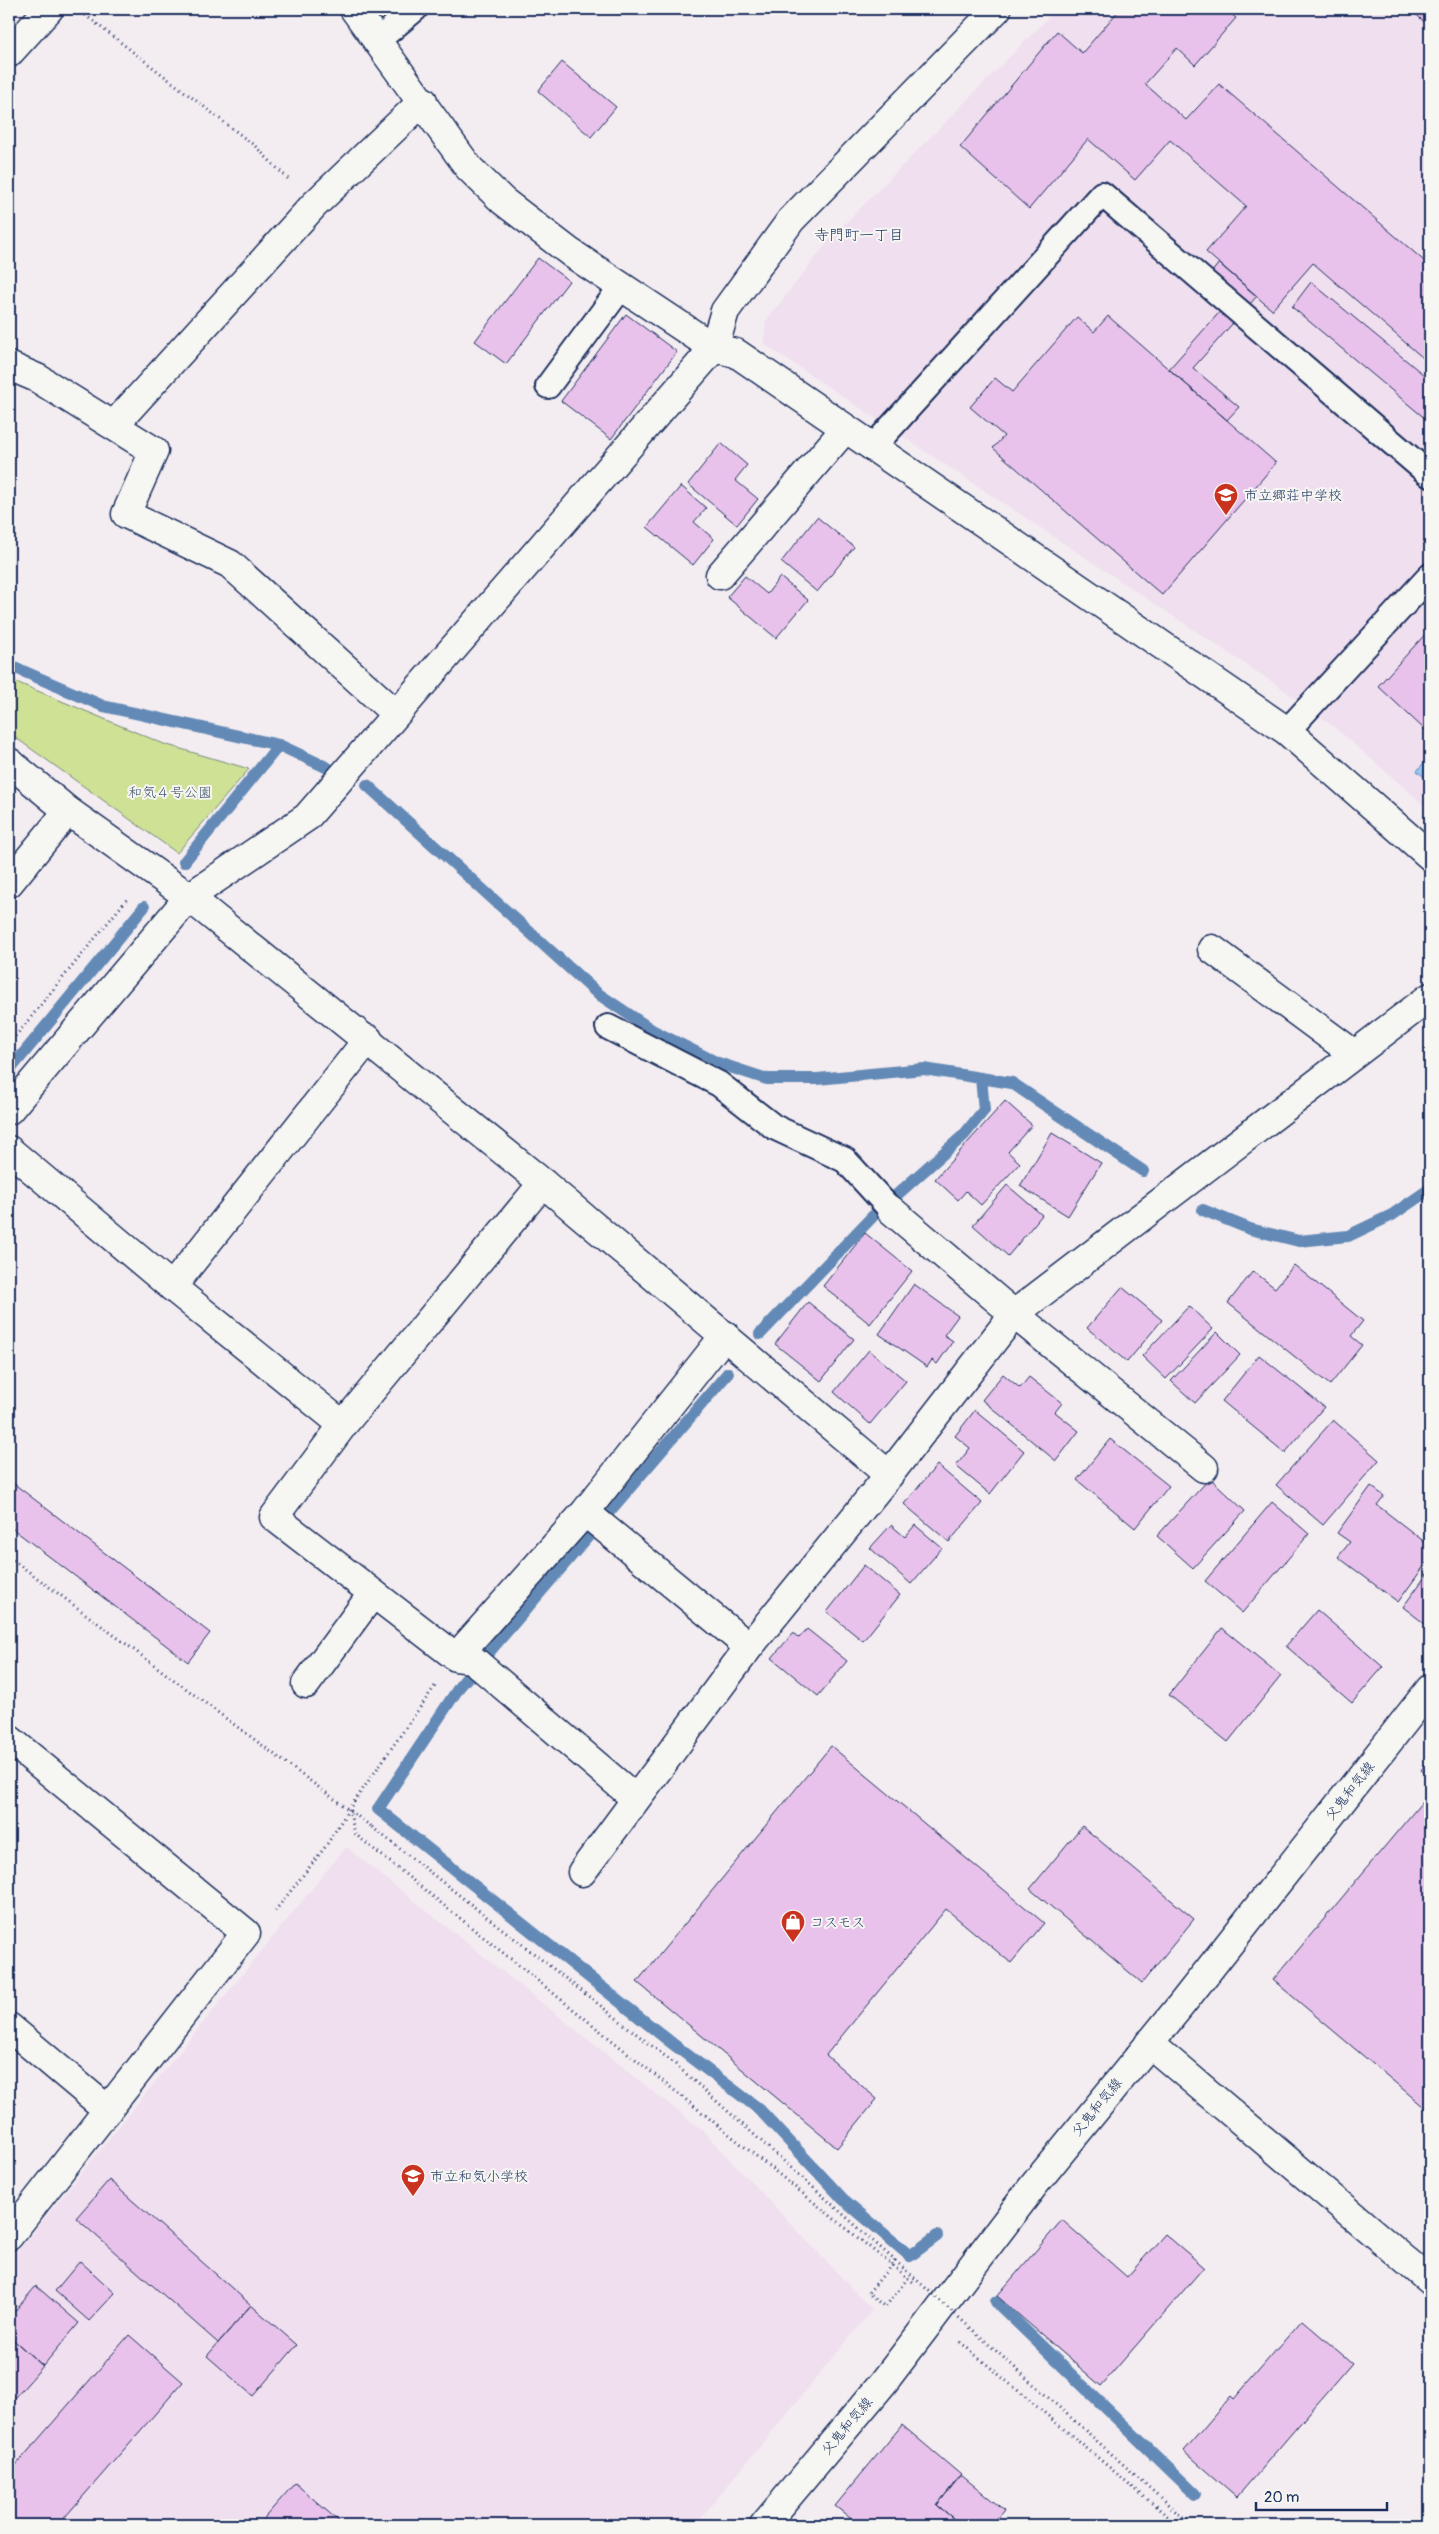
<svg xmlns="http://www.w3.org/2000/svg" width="1439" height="2534" font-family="Pangolin,'Klee One',sans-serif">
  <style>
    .built { fill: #f0dfef }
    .park { fill: #cee195; stroke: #74887a }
    .water { fill: #95c7f1; stroke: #648ab6 }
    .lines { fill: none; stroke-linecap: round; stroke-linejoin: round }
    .stream { stroke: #648ab6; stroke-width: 12 }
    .building { fill: #e8c2eb; stroke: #1b2f5e }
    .lane-casing { stroke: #1b2f5e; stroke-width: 28 }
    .street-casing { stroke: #1b2f5e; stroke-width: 31 }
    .secondary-casing { stroke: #1b2f5e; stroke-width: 31 }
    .path { stroke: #1b2f5e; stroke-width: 3; stroke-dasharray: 1 4; stroke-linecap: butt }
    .lane { stroke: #f6f6f2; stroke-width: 24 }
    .street { stroke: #f6f6f2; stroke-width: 28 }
    .secondary { stroke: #f6f6f2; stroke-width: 28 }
    .path-bridge { stroke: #1b2f5e; stroke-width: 3; stroke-dasharray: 1 4; stroke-linecap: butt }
    .labels { text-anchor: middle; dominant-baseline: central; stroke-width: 4; stroke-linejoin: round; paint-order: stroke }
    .poi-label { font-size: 14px; fill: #1b2f5e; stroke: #f6f6f2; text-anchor: start }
    .park-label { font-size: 14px; fill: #3f5369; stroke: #f6f6f2 }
    .street-label { font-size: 14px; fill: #1b2f5e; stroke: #f6f6f2 }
    .neighbourhood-label { font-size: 15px; fill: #1b2f5e; stroke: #f6f6f2 }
  </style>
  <rect width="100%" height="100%" fill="#f3ecf1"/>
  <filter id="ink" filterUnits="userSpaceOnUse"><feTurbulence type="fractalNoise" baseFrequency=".02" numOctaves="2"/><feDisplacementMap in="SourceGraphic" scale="10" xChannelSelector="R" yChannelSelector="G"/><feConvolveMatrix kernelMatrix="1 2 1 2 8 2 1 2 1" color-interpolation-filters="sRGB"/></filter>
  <g filter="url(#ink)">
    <path class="built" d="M 1057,9 L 1430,9 L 1430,810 L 1332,725 L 1280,687 L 764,344 L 766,321 L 831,238 Z
      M 346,1847 L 704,2132 L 872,2310 L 695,2525 L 9,2525 L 9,2262 Z"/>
    <path class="park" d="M 9,679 L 164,744 L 249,769 L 177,853 L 9,733 Z"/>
    <path class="water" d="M 1430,755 L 1430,782 L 1417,771 Z"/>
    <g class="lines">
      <path class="stream" d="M 9,665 L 103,706 L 279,745 L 328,768
        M 367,785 L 597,993 L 652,1030 L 718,1063 L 767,1079 L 817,1079 L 924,1069 L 1012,1083 L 1143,1171
        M 184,862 L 279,745
        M 9,1071 L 144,907
        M 1203,1210 L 1250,1229 L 1299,1241 L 1348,1236 L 1392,1215 L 1430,1189
        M 760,1334 L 873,1216 L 964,1135 L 984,1110 L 981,1078
        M 728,1373 L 460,1686 L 378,1809 L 673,2044 L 759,2109 L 843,2199 L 910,2256 L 937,2236
        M 996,2302 L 1195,2494"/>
    </g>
    <path class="building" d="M 1120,9 L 1225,9 L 1236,18 L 1195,65 L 1177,48 L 1145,84 L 1186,120 L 1219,84 L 1430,266 L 1430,364 L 1313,263 L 1272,310 L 1206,252 L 1246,206 L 1170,140 L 1135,180 L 1088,139 L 1029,209 L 960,147 L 1057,31 L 1082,53 Z
      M 1410,9 L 1430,9 L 1430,27 Z
      M 562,62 L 616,107 L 591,137 L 538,91 Z
      M 538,258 L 569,281 L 506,364 L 475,341 Z
      M 1219,263 L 1257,296 L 1193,368 L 1239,407 L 1227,420 L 1169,369 L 1232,298 L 1207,278 Z
      M 1311,282 L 1430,380 L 1430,416 L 1427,420 L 1292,307 Z
      M 626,314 L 677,352 L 611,439 L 561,401 Z
      M 1108,316 L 1276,463 L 1162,595 L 993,448 L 1004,436 L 970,407 L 995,378 L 1012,392 L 1077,317 L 1094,332 Z
      M 721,443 L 747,465 L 735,480 L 758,499 L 737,525 L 688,484 Z
      M 681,486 L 706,508 L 694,522 L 714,539 L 693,565 L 647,527 Z
      M 817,517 L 854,547 L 817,592 L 781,562 Z
      M 745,576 L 767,594 L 780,577 L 808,600 L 776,638 L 727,597 Z
      M 1430,629 L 1430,725 L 1425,730 L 1378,686 Z
      M 1005,1101 L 1032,1125 L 1008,1152 L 1020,1163 L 981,1205 L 966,1191 L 958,1200 L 935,1179 Z
      M 1052,1133 L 1101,1163 L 1068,1216 L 1020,1186 Z
      M 1007,1185 L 1042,1215 L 1008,1256 L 973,1225 Z
      M 865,1233 L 912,1271 L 870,1324 L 823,1286 Z
      M 1294,1265 L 1363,1321 L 1351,1336 L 1362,1345 L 1330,1385 L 1228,1303 L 1253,1271 L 1275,1288 Z
      M 914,1284 L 958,1316 L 944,1335 L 953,1341 L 937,1364 L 932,1360 L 927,1367 L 879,1334 Z
      M 1122,1287 L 1162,1320 L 1127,1362 L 1087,1328 Z
      M 808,1302 L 854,1339 L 821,1381 L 775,1344 Z
      M 1189,1306 L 1213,1329 L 1166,1379 L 1142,1356 Z
      M 1217,1332 L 1240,1355 L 1195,1403 L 1171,1381 Z
      M 869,1350 L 906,1381 L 870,1424 L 834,1392 Z
      M 1259,1355 L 1324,1407 L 1285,1453 L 1222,1401 Z
      M 1003,1374 L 1020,1388 L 1029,1377 L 1062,1403 L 1055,1412 L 1079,1431 L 1056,1461 L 982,1400 Z
      M 975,1410 L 1024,1451 L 990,1494 L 956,1466 L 970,1448 L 955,1436 Z
      M 1333,1420 L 1379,1460 L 1323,1525 L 1276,1485 Z
      M 1110,1439 L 1169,1486 L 1135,1528 L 1077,1480 Z
      M 937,1465 L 982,1503 L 949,1542 L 904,1504 Z
      M 1210,1478 L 1245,1511 L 1193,1568 L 1157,1536 Z
      M 9,1480 L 210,1633 L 188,1662 L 9,1526 Z
      M 1371,1486 L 1384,1496 L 1377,1505 L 1430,1546 L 1430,1558 L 1398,1602 L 1338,1557 L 1350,1542 L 1337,1533 Z
      M 1272,1502 L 1309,1534 L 1242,1613 L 1205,1581 Z
      M 891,1525 L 905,1537 L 915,1525 L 942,1548 L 911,1584 L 870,1548 Z
      M 864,1565 L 900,1595 L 863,1641 L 827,1612 Z
      M 1430,1570 L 1430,1625 L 1429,1627 L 1403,1607 Z
      M 1317,1610 L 1383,1667 L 1352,1703 L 1286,1646 Z
      M 1222,1628 L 1281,1676 L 1228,1742 L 1169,1695 Z
      M 807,1629 L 847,1661 L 818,1696 L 772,1658 L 793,1633 L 799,1638 Z
      M 831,1746 L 1044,1923 L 1011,1963 L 946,1909 L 826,2055 L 877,2099 L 837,2148 L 637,1982 Z
      M 1430,1758 L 1430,1777 L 1421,1770 Z
      M 1427,1796 L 1430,1799 L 1430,2112 L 1273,1980 Z
      M 1082,1826 L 1194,1919 L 1142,1983 L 1030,1889 Z
      M 109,2180 L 251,2305 L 218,2343 L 76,2218 Z
      M 1062,2220 L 1127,2277 L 1165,2234 L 1204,2267 L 1101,2386 L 997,2296 Z
      M 80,2261 L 115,2293 L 89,2321 L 55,2291 Z
      M 36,2286 L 79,2323 L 43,2366 L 9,2336 L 9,2318 Z
      M 251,2305 L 297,2345 L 253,2396 L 207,2356 Z
      M 1302,2320 L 1352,2363 L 1237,2497 L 1184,2451 L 1231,2396 L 1234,2399 Z
      M 129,2335 L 183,2382 L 58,2525 L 9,2525 L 9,2473 Z
      M 9,2336 L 43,2366 L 9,2405 Z
      M 902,2425 L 961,2475 L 937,2505 L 961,2525 L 859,2525 L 835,2506 Z
      M 961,2475 L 1004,2510 L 991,2525 L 961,2525 L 937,2505 Z
      M 295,2483 L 343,2525 L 258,2525 Z"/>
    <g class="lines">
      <defs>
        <path id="lane" d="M 378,40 L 415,9
          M 548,386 L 622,286
          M 872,448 L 1102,194 L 1430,475
          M 1287,731 L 1430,576
          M 608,1027 L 719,1084 L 774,1127 L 845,1160 L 891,1210"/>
        <path id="street" d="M 354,9 L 469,168 L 503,201 L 571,253 L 714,348 L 736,353 L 1287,731 L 1430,856
          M 9,53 L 49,9
          M 9,366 L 37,378 L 154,451 L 126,514 L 230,564 L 396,714
          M 114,425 L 314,205 L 423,101
          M 720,575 L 845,429
          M 9,762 L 68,811 L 189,897 L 307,817 L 714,348 L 725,311 L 791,220 L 997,9
          M 9,883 L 68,811
          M 1212,949 L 1354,1054
          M 9,1150 L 172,1287 L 343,1425
          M 543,1183 L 343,1425 L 274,1517 L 456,1657 L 585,1512 L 725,1335
          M 891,1210 L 1014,1314 L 1204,1468
          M 172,1287 L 368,1039
          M 585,1512 L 749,1647
          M 456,1657 L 472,1659 L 636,1799
          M 306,1684 L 373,1593
          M 9,1739 L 246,1933 L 9,2236
          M 582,1872 L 749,1647 L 889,1475
          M 9,2027 L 108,2110
          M 1149,2043 L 1430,2281"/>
        <path id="secondary" d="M 9,1110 L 189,897 L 543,1183 L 889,1475 L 1014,1314 L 1430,997
          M 764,2525 L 883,2383 L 1034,2185 L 1181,2005 L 1430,1689"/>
      </defs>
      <use href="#lane" class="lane-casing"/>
      <use href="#street" class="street-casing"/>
      <use href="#secondary" class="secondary-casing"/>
      <path class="path" d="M 85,15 L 255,146 L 288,179
        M 9,1044 L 127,899
        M 9,1557 L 372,1827
        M 349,1809 L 355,1834 L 913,2282
        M 275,1911 L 326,1846 L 349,1809 L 435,1686
        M 960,2342 L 1178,2525"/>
      <use href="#lane" class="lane"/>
      <use href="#street" class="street"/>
      <use href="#secondary" class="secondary"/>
      <path class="path-bridge" d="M 372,1827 L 675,2064 L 1191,2525
        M 895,2261 L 868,2293 L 885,2307 L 908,2278"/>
    </g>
  </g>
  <defs>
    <symbol id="school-pin" viewBox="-11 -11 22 30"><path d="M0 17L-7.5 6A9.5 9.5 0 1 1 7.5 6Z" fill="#c8321e" stroke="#f6f6f2"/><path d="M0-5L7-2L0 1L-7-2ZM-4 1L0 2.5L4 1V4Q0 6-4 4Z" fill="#fff"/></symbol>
    <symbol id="shop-pin" viewBox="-11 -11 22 30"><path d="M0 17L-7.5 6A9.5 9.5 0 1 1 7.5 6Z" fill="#c8321e" stroke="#f6f6f2"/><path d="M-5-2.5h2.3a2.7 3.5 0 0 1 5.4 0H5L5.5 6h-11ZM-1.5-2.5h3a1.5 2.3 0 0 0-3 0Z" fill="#fff"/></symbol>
  </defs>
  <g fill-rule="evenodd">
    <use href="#school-pin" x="1212" y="481" width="28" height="38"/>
    <use href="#shop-pin" x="779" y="1908" width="28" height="38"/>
    <use href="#school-pin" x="399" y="2162" width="28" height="38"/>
  </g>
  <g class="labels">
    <g class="poi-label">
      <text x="1244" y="495">市立郷荘中学校</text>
      <text x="810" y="1922">コスモス</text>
      <text x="430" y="2176">市立和気小学校</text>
    </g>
    <g class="park-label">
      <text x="170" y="792">和気４号公園</text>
    </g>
    <g class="street-label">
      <text transform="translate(1350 1791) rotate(-52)">父鬼和気線</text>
      <text transform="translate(1097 2107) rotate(-51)">父鬼和気線</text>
      <text transform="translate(847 2426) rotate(-50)">父鬼和気線</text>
    </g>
    <g class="neighbourhood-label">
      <text x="859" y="235">寺門町一丁目</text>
    </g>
  </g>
  <rect width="1439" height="2534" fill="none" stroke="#f6f6f2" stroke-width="30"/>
  <rect x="15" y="15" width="1409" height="2504" fill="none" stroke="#1b2f5e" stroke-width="2" filter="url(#ink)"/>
  <path d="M1256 2502v8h131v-8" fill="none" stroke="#1b2f5e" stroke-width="2.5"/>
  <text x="1264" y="2502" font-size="15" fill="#1b2f5e" stroke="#f6f6f2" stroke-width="4" paint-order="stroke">20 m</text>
</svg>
